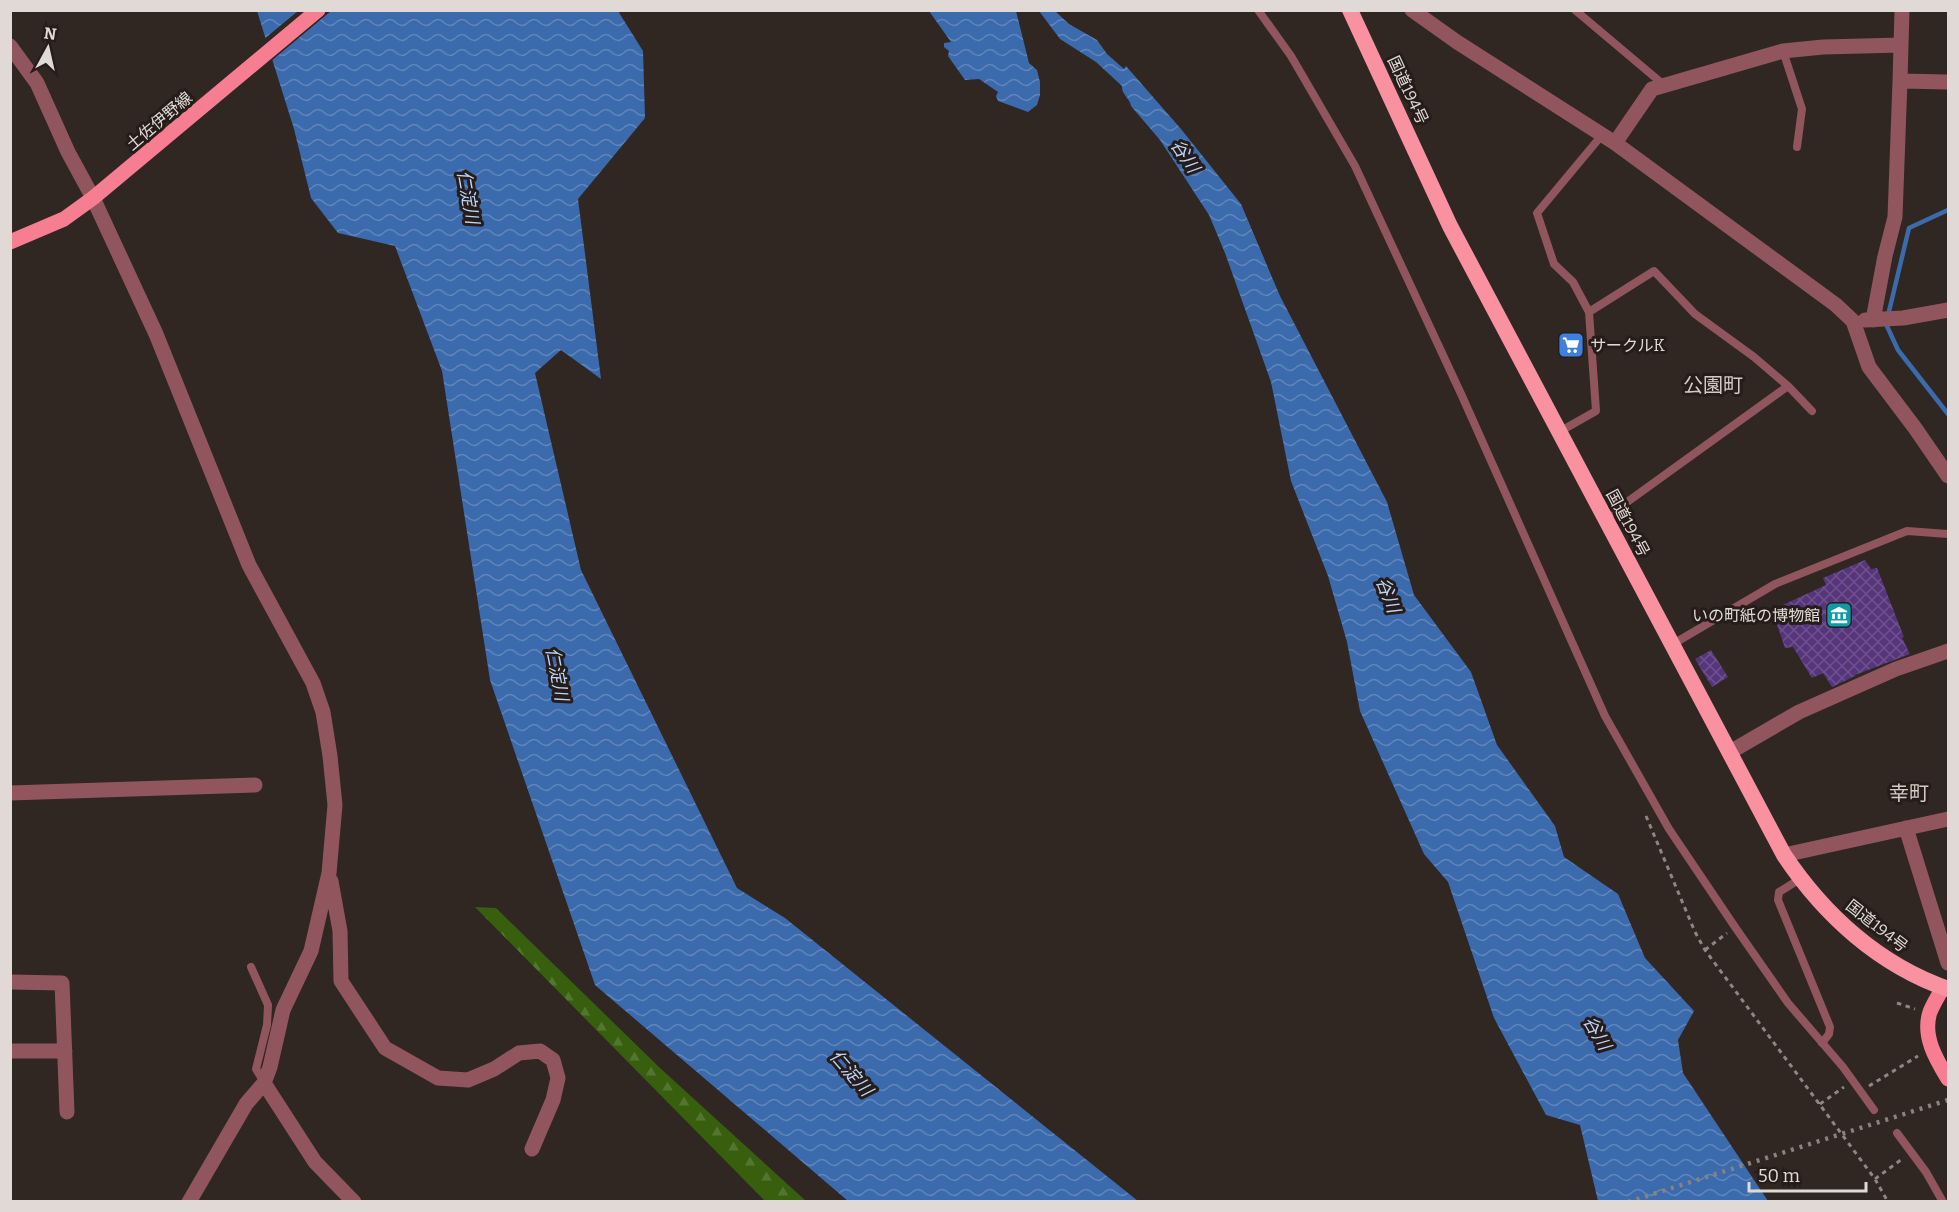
<svg xmlns="http://www.w3.org/2000/svg" width="1959" height="1212" font-family="Bitter,'Noto Sans JP',serif">
  <style>
    .forest { fill: url(#forest-firs) }
    .water { fill: url(#water-waves) }
    .pier { fill: #302622 }
    .lines { fill: none; stroke-linecap: round; stroke-linejoin: round }
    .stream { stroke: #3b6bad; stroke-width: 4.5 }
    .building { fill: url(#building-cross-hatch) }
    .path { stroke: #8e8682; stroke-width: 3; stroke-dasharray: 4.5 4.5; stroke-linecap: butt }
    .service { stroke: #90555d; stroke-width: 8 }
    .minor { stroke: #90555d; stroke-width: 15 }
    .primary { stroke: #f77d91; stroke-width: 15 }
    .trunk { stroke: #fa91a1; stroke-width: 16 }
    .rail { stroke: #8a827e; stroke-width: 4.5; stroke-dasharray: 3 6; stroke-linecap: butt }
    .labels { text-anchor: middle; dominant-baseline: central; stroke-width: 6; stroke-linejoin: round; paint-order: stroke }
    .street-label { font-size: 16px; fill: #e0d9d6; stroke: #261c19 }
    .poi-label { font-size: 16px; fill: #e0d9d6; stroke: #261c19; text-anchor: start }
    .water-label { font-size: 18px; font-style: italic; fill: #bbd5fa; stroke: #261c19 }
    .quarter-label { font-size: 20px; fill: #d6c9c3; stroke: #261c19 }
  </style>
  <defs>
    <pattern id="forest-firs" width="22" height="20" patternUnits="userSpaceOnUse" patternTransform="scale(1.5)"><rect width="22" height="20" fill="#375f0e"/><path d="M5 1l3.5 6h-7zM16 11l3.5 6h-7z" fill="#547530"/></pattern>
    <pattern id="water-waves" width="16" height="10" patternUnits="userSpaceOnUse" patternTransform="scale(1.5)"><rect width="16" height="10" fill="#3b6bad"/><path d="M0 5q4-4 8 0t8 0" fill="none" stroke="#6086bb"/></pattern>
    <pattern id="building-cross-hatch" width="8" height="8" patternUnits="userSpaceOnUse" patternTransform="scale(1.5)"><rect width="8" height="8" fill="#56357b"/><path d="M0 0l8 8M0 8l8-8" fill="none" stroke="#6e528d"/></pattern>
  </defs>
  <rect width="100%" height="100%" fill="#302622"/>
  <path class="forest" d="M 475,907 L 496,908 L 660,1068 L 806,1201 L 765,1201 Z"/>
  <path class="water" d="M 257,11 L 618,11 L 643,51 L 645,118 L 578,199 L 601,379 L 561,350 L 535,373 L 581,570 L 737,888 L 785,918 L 1138,1201 L 848,1201 L 595,985 L 490,680 L 442,371 L 395,246 L 338,233 L 311,198 L 294,129 Z
    M 929,11 L 1016,11 L 1029,63 L 1037,70 L 1040,82 L 1040,95 L 1037,105 L 1028,112 L 998,101 L 996,96 L 998,92 L 979,79 L 965,80 L 948,56 L 949,51 L 944,47 L 944,43 L 951,42 Z
    M 1039,11 L 1055,11 L 1069,24 L 1097,40 L 1107,54 L 1124,69 L 1126,66 L 1181,129 L 1241,204 L 1280,296 L 1387,502 L 1414,595 L 1471,672 L 1497,745 L 1555,826 L 1564,857 L 1618,894 L 1645,958 L 1694,1011 L 1678,1040 L 1683,1073 L 1768,1201 L 1598,1201 L 1580,1125 L 1546,1115 L 1494,1018 L 1448,882 L 1424,854 L 1360,711 L 1347,642 L 1328,576 L 1291,481 L 1271,382 L 1225,253 L 1209,215 L 1160,140 L 1131,106 C 1130,98 1121,94 1122,86 L 1096,62 L 1060,39 Z"/>
  <path class="pier" d="M 298,11 L 331,11 L 270,62 L 263,40 Z"/>
  <g class="lines">
    <path class="stream" d="M 1948,210 L 1909,228 L 1886,324 L 1898,350 L 1948,414"/>
  </g>
  <path class="building" d="M 1865,560 L 1871,569 L 1877,568 L 1904,637 L 1902,638 L 1910,654 L 1855,675 L 1855,676 L 1832,687 L 1823,673 L 1812,678 L 1793,647 L 1785,648 L 1772,610 L 1826,585 L 1823,578 Z
    M 1711,650 L 1728,677 L 1712,687 L 1695,659 Z"/>
  <g class="lines">
    <path class="path" d="M 1646,816 L 1695,932 L 1705,950 L 1875,1179 L 1888,1202
      M 1705,950 L 1727,933
      M 1897,1003 L 1915,1009
      M 1869,1086 L 1918,1056
      M 1820,1104 L 1844,1087
      M 1875,1179 L 1902,1159"/>
    <path class="service" d="M 1258,10 L 1291,56 L 1355,166 L 1462,396 L 1605,716 L 1669,829 L 1735,927 L 1788,1003 L 1843,1067 L 1874,1110
      M 1575,10 L 1664,85
      M 1783,51 L 1802,109 L 1797,147
      M 1589,312 L 1573,282 L 1554,264 L 1537,213 L 1602,135
      M 1559,432 L 1596,411 L 1589,312 L 1654,271 L 1695,314 L 1754,357 L 1788,386 L 1812,411
      M 1605,518 L 1788,386
      M 1673,644 L 1775,584 L 1907,531 L 1948,534
      M 1800,879 L 1779,892 L 1778,900 L 1830,1027 L 1829,1034 L 1822,1043
      M 251,967 L 268,1005 L 267,1025 L 256,1069 L 264,1082
      M 1897,1133 L 1926,1172 L 1943,1202"/>
    <path class="minor" d="M 1412,10 L 1457,42 L 1615,143 L 1836,305 L 1853,321 L 1869,367 L 1915,428 L 1948,476
      M 1902,10 L 1900,81 L 1948,82
      M 10,46 L 37,83 L 68,152 L 93,198 L 156,334 L 249,565 L 313,683 L 323,712 L 330,756 L 335,805 L 329,873 L 311,951 L 283,1010 L 270,1067 L 264,1083 L 246,1104 L 189,1202
      M 1615,143 L 1652,89 L 1783,51 L 1823,47 L 1901,45
      M 1865,320 L 1903,318 L 1948,310
      M 1873,320 L 1885,256 L 1895,217 L 1900,81
      M 1730,752 L 1799,712 L 1896,669 L 1948,651
      M 10,793 L 255,785
      M 1906,828 L 1948,963
      M 1784,855 L 1948,819
      M 331,881 L 340,931 L 341,981 L 385,1048 L 438,1078 L 468,1080 L 494,1069 L 519,1053 L 540,1051 L 553,1060 L 558,1078 L 553,1100 L 532,1149
      M 10,982 L 62,983 L 67,1112
      M 10,1051 L 65,1051
      M 264,1083 L 315,1162 L 354,1202"/>
    <path class="primary" d="M 10,242 L 64,219 L 93,198 L 318,10
      M 1943,987 C 1939,995 1933,1004 1930,1012 C 1922,1036 1936,1059 1948,1079"/>
    <path class="trunk" d="M 1350,10 L 1450,226 L 1784,855 C 1824,915 1879,965 1948,989"/>
    <path class="rail" d="M 1628,1202 L 1948,1100"/>
  </g>
  <defs>
    <symbol id="supermarket-square" viewBox="-11 -11 22 22"><rect x="-9" y="-9" width="18" height="18" rx="4" fill="#3f7fe0" stroke="#261c19"/><path d="M-6-5.5h2.5l.6 2H6L4.5 2H-2.5L-4.4-4H-6ZM-1.5 3.2a1.3 1.3 0 1 0 .1 0ZM3 3.2a1.3 1.3 0 1 0 .1 0Z" fill="#fff"/></symbol>
    <symbol id="museum-square" viewBox="-11 -11 22 22"><rect x="-9" y="-9" width="18" height="18" rx="4" fill="#0f9aa8" stroke="#261c19"/><path d="M0-6L6-3V-2H-6V-3ZM-5-1h2V3h-2ZM-1-1h2V3h-2ZM3-1h2V3H3ZM-6 4H6V6H-6Z" fill="#fff"/></symbol>
  </defs>
  <g fill-rule="evenodd">
    <use href="#supermarket-square" x="1556" y="330" width="30" height="30"/>
    <use href="#museum-square" x="1824" y="600" width="30" height="30"/>
  </g>
  <g class="labels">
    <g class="street-label">
      <text transform="translate(1408 90) rotate(65)">国道194号</text>
      <text transform="translate(159 121) rotate(-40)">土佐伊野線</text>
      <text transform="translate(1628 523) rotate(62)">国道194号</text>
      <text transform="translate(1877 926) rotate(38)">国道194号</text>
    </g>
    <g class="poi-label">
      <text x="1590" y="345">サークルK</text>
      <text x="1820" y="615" text-anchor="end">いの町紙の博物館</text>
    </g>
    <g class="water-label">
      <text transform="translate(1185 156) rotate(56)">谷川</text>
      <text transform="translate(468 197) rotate(80)">仁淀川</text>
      <text transform="translate(1388 595) rotate(69)">谷川</text>
      <text transform="translate(557 674) rotate(79)">仁淀川</text>
      <text transform="translate(1597 1033) rotate(60)">谷川</text>
      <text transform="translate(851 1073) rotate(49)">仁淀川</text>
    </g>
    <g class="quarter-label">
      <text x="1713" y="385">公園町</text>
      <text x="1909" y="793">幸町</text>
    </g>
  </g>
  <rect width="1959" height="1212" fill="none" stroke="#e0d9d6" stroke-width="24"/>
  <g transform="translate(48 48) rotate(8)" stroke="#261c19" stroke-width="4.5" paint-order="stroke">
  <path d="M0-4.5L10 22L0 15L-10 22Z" fill="#e0d9d6"/>
  <text y="-9" font-size="16" font-weight="bold" text-anchor="middle" fill="#e0d9d6">N</text>
  </g>
  <path d="M1749 1182v9h117v-9" fill="none" stroke="#e0d9d6" stroke-width="3"/>
  <text x="1758" y="1182" font-size="18" fill="#e0d9d6" stroke="#261c19" stroke-width="4.5" paint-order="stroke">50 m</text>
</svg>
